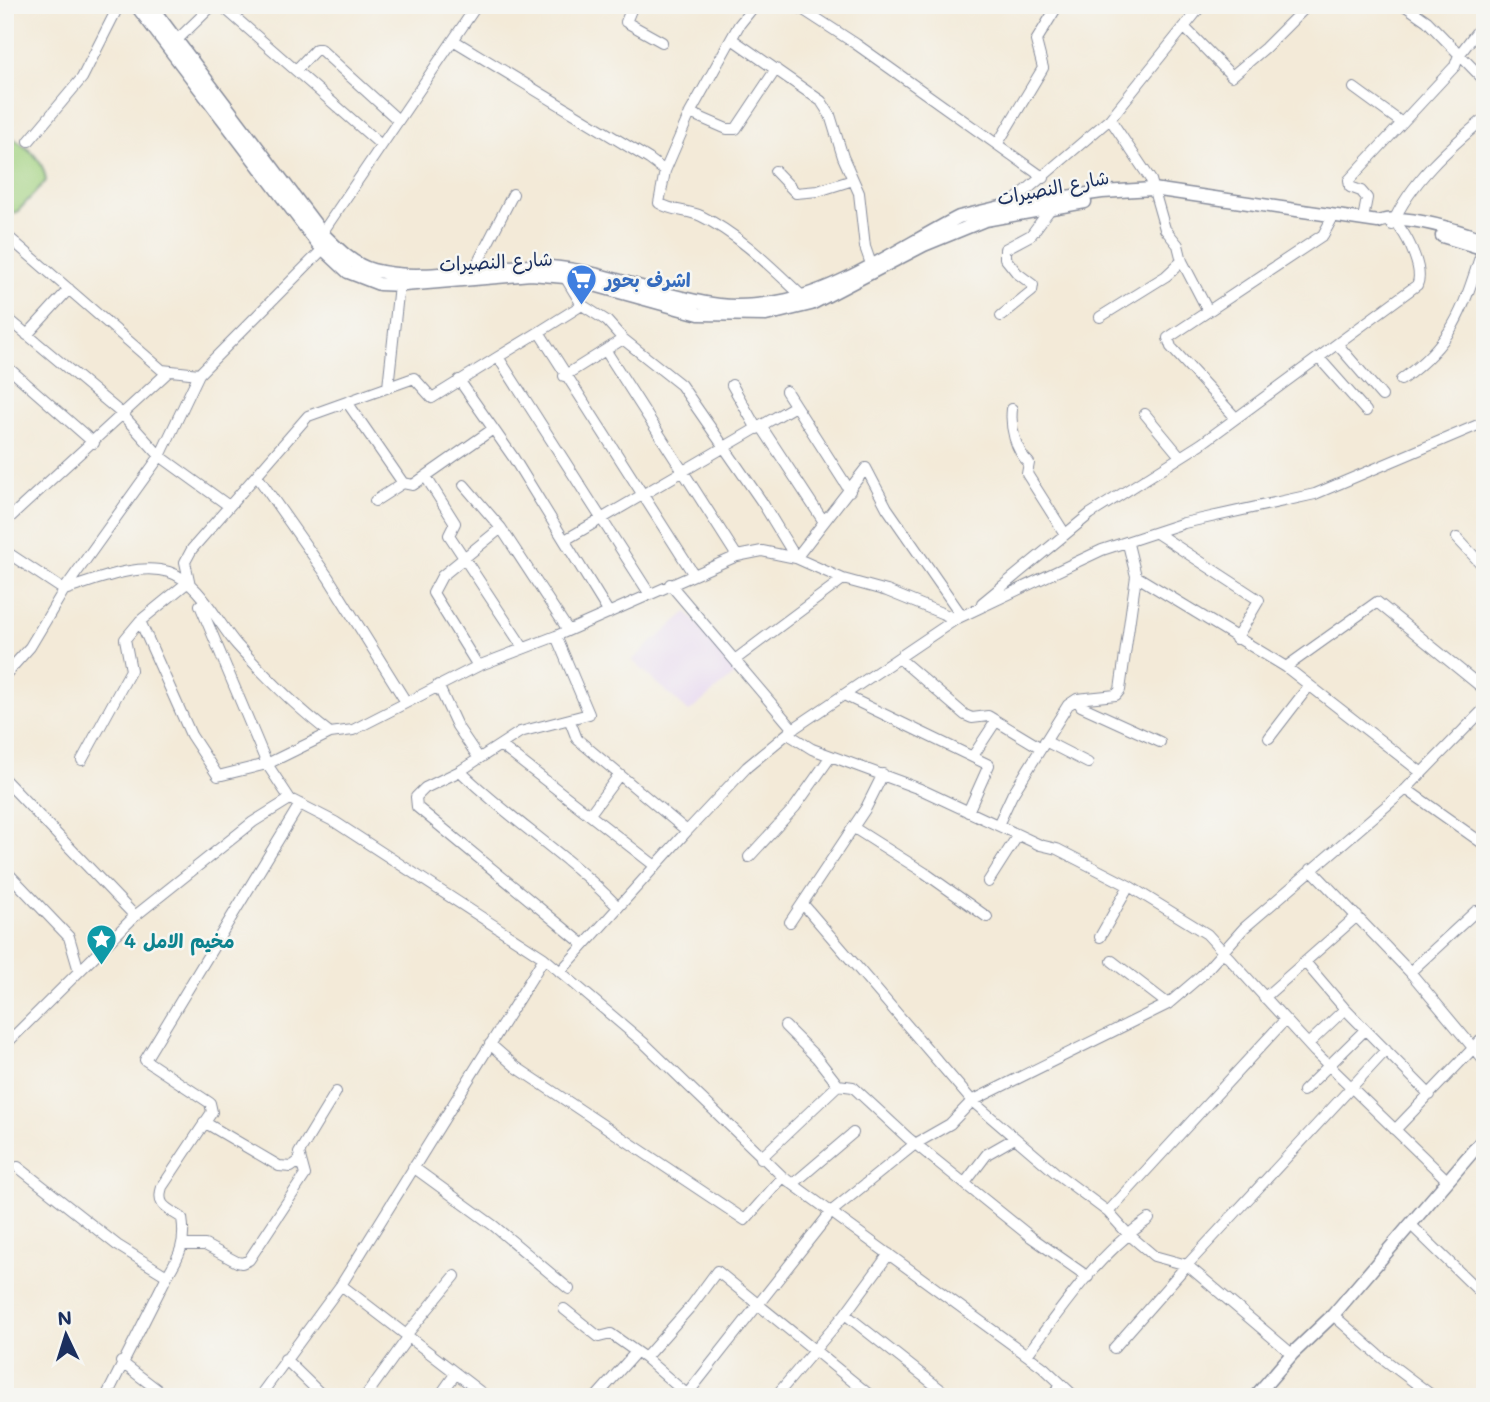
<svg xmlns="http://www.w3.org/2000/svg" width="1490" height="1402" font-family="Mali,'Playpen Sans Arabic',sans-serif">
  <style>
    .built { fill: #e5d3f1 }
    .green { fill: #a3d281; stroke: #5f8070; stroke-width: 2 }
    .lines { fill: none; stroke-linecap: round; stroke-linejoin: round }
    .street-casing { stroke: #878c9b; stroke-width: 12 }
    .secondary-casing { stroke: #878c9b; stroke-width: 15 }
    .street { stroke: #fff; stroke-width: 10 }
    .secondary { stroke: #fff; stroke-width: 12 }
    .labels { text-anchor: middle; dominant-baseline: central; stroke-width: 5; stroke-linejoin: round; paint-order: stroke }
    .street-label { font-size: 19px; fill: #1b2f5e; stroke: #f6f6f2 }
    .shop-label { font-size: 19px; font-weight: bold; fill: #366cbe; stroke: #f6f6f2; text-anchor: start }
    .culture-label { font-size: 19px; font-weight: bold; fill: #0d838f; stroke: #f6f6f2; text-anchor: start }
  </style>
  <rect width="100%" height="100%" fill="#f6f6f2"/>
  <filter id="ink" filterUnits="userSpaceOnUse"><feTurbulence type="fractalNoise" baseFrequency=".0143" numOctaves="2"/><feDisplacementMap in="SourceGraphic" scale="14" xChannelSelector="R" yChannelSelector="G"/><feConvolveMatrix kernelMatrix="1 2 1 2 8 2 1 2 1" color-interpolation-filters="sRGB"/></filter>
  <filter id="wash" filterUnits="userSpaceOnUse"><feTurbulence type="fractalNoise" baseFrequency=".00686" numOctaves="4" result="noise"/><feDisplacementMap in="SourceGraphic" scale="28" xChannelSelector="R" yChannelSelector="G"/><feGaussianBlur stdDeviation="1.57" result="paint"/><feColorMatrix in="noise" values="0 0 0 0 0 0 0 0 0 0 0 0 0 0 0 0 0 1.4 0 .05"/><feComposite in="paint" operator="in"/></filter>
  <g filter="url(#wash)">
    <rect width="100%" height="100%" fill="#f3ead8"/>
    <path class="built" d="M 687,612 L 739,671 L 689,712 L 632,660 Z"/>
    <path class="green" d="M 5,133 C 25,147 43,155 46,181 L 17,212 L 10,214 L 5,211 Z"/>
  </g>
  <g filter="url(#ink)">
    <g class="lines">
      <defs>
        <path id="street" d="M 221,5 L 381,145
          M 633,5 L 626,22 L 662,42
          M 796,5 L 856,44 L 1044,178
          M 1175,5 L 1197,11 L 1202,5
          M 1404,5 L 1427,21 L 1485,81
          M 1185,28 L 1232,76 L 1265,48 L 1308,5
          M 732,39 L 821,101 L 830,115 L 843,157 L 859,193 L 865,247 L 871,264
          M 177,40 L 213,5
          M 453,40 L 649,159 L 665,171 L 659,203 C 673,212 688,210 701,216 C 740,235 771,267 802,296
          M 296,70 L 316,49 L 320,49 L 398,120
          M 1354,88 L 1402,123
          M 690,113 L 727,129 L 736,129 L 776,69
          M 29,141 L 82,78 L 119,5
          M 998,143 L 1043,68 L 1036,41 L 1058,5
          M 665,171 L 690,113 L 739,25 L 755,5
          M 775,171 L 796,193 L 818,191 L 853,180
          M 1009,205 L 1110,119 L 1197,11
          M 1363,219 L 1367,198 L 1361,191 L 1350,187 L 1349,180 L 1455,66 L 1459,55 L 1485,21
          M 1392,225 C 1410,182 1450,147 1485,118
          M 322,233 L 477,5
          M 5,234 L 162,370 L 199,374
          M 1182,261 L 1208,311
          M 474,270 L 513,194
          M 565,277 L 582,305 L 607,321 L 623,339 L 681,385 L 762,502 L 796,558 L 866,468 L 887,508 L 962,616
          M 582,305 L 539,332 L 694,575
          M 5,316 L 121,413 L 160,456 L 229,506
          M 1001,316 L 1032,291 L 1033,285 L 1017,273 L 1005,258 L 1005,249 L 1031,235 L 1051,208
          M 1100,317 L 1166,276 L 1182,261 L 1178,245 L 1165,229 L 1151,180 L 1110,119
          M 27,335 L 69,289
          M 1338,345 L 1382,396
          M 606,351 L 737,556
          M 498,357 L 539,332
          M 1319,358 L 1366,411
          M 5,365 L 94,443
          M 564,376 L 623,339
          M 459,380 L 513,457 L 609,613
          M 1401,380 C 1455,341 1463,309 1483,248
          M 732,385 L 757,429
          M 388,387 L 399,285
          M 786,391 L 850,491
          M 347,402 L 403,483 L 375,501
          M 1012,409 C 1010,427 1015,450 1029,463 L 1027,474 L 1065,534
          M 1145,414 L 1179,455
          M 1235,417 L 1171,347 L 1168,338 L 1323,235 L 1334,215
          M 761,426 L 824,522
          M 257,476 L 328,577 L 406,702
          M 426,477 L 455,523 L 449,535 L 522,646
          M 403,483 L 413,485 L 493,429
          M 464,485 L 501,528 L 568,630
          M 5,522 L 167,373
          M 1158,534 L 1259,600 L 1236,639
          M 1457,538 L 1485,568
          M 565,540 L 795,406
          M 5,551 L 64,590 C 95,581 137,562 169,572 C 199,581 217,622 237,645 C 266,677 296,707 330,733 L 353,730 L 478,666 L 556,636 L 737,556 L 762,551 L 796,558 L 843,579 L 887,591 L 956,619
          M 1136,576 L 1286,667 L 1422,773
          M 670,584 L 793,729
          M 190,585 L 185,562 L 192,549 L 308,416 L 414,378 L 432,398 L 498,357 L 649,593
          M 982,603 L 1090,514 L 1201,444 L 1417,285 C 1424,271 1409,240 1400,228
          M 200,605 L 267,764 L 290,799
          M 140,621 L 191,735 L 218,776 L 267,764 L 330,733
          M 556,636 L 589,714 L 520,732 L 460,771 L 425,788 L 416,797 L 417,807 L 583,944
          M 736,659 L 843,579
          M 900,659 L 965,715 L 972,718 L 988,716 L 1041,748
          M 478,666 L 433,593 L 442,576 L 501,528
          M 1286,667 L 1377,602 L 1485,690
          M 5,675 L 30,647 L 64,590 L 160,456 L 199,374 L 323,249
          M 438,685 L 457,726 L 478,757
          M 846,696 L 989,765 L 968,812
          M 1077,699 L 1081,706 L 1160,742
          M 788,734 L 812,749 L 920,789 L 1040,845 L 1057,849 L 1129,886 L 1207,934 L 1315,1052 L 1447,1180
          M 1269,738 L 1309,686
          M 1045,741 L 1088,763
          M 500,745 L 654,865
          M 973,756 L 996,721
          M 82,760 L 131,670 L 125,639 L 140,621 L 188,582
          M 460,771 C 509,819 569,856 617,906
          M 5,780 L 135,916
          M 1406,789 L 1485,845
          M 590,814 L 619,775
          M 998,825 L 1012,795 L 1068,705 L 1077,699 L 1116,695 L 1120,690 L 1136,576 L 1128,544
          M 854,828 L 925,873 L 987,917
          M 687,831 L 747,767 L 793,729 L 956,619 L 1102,550 L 1184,523 L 1315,494 L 1485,422
          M 749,857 L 795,807 L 831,756
          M 1311,869 L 1410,972 L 1485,1062
          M 5,870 L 69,937 L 79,971
          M 988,882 L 1018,835
          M 803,904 L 972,1101 L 1056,1173 L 1108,1212 L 1127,1233 L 1154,1256 L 1187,1265 L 1292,1354
          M 790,922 L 866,808 L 883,774
          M 1100,937 L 1129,886
          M 1112,961 L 1168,1004
          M 1305,962 L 1345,1009 L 1430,1095
          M 560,972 L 687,831 L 577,739 L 570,721
          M 1410,972 L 1476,911
          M 1264,998 L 1357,916
          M 785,1026 L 817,1058 L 838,1085 L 853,1087 L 908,1138 L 1031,1237 L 1088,1277
          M 490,1044 L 516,1067 L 745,1220 L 783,1177
          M 1308,1044 L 1345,1009
          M 5,1045 L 135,916 L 253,822 L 290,799 L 335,822 L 544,958 L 644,1043 L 783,1177 L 1043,1367 L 1075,1397
          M 1303,1091 L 1365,1030
          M 204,1122 L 279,1166 L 291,1167 L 299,1161
          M 1395,1130 L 1485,1036
          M 761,1158 L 838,1085
          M 18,1167 L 117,1245 L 167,1276 C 180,1255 186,1243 182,1218 C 167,1208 156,1206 162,1187 L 212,1112 L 210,1103 L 145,1060 L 300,804
          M 413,1167 L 494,1226 L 569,1289
          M 965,1183 L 987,1154 L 1015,1138
          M 793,1184 L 853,1133
          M 1108,1212 L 1285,1020
          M 1410,1224 L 1485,1297
          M 184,1245 L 205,1245 L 237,1262 L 242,1263 L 249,1260 L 305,1175 L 299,1153 L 336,1092
          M 341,1285 L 487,1397
          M 564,1309 L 599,1337 L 611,1334 L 645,1358 L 692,1305 L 717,1271 L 872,1397
          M 845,1314 L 950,1397
          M 1333,1315 L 1381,1357 L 1434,1397
          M 407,1334 L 455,1276
          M 1114,1348 L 1187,1265 L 1386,1050
          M 1027,1355 C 1062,1307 1099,1253 1149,1219
          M 645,1358 L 690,1397
          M 285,1359 L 324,1397
          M 121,1362 L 167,1397
          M 106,1397 L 167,1276
          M 259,1397 L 341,1285 L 544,958
          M 365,1397 L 409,1336
          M 439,1397 L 456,1373
          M 596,1397 L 636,1352
          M 685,1397 L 832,1211 L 915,1144 L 950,1124 L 972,1101 L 1168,1004 L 1202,975 L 1244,928 L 1406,789 L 1485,708
          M 775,1397 L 845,1314 L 889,1254
          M 1051,1397 L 1061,1385"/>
        <path id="secondary" d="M 136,5 L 318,244 L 348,272 L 379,284 L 404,285 L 531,274 L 565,277 L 699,314 L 766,315 L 811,304 L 924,245 L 985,220 L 1085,202
          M 150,5 L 322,233 C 337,248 353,265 373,270 C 424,283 480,266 532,266 C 596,266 656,297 719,305 C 742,308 764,305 787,300 C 842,289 908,243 959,217 L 1009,205 L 1102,192 L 1153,189 L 1378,222 C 1403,212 1460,231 1485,240
          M 1442,236 L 1485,249
          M 1255,1397 L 1292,1354 L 1333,1315 L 1485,1137"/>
      </defs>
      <use href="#street" class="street-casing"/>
      <use href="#secondary" class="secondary-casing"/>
      <use href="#street" class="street"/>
      <use href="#secondary" class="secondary"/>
    </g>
  </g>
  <defs>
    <symbol id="supermarket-pin" viewBox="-11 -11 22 30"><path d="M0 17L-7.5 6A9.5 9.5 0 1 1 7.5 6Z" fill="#3f7fe0" stroke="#f6f6f2"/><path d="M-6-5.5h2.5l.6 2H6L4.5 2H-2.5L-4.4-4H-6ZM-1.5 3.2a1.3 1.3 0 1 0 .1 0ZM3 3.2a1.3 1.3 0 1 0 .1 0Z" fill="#fff"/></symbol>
    <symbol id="sight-pin" viewBox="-11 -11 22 30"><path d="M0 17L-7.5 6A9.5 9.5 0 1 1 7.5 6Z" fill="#0f9aa8" stroke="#f6f6f2"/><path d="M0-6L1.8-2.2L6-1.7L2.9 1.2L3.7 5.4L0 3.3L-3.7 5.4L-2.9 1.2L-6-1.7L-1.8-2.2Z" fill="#fff"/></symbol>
  </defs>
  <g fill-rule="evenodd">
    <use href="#supermarket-pin" x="564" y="262" width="35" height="47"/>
    <use href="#sight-pin" x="84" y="922" width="35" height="47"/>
  </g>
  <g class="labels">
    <g class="street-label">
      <text transform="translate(1053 187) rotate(-11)">شارع النصيرات</text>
      <text transform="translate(496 261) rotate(-3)">شارع النصيرات</text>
    </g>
    <g class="shop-label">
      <text x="605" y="279">اشرف بحور</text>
    </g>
    <g class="culture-label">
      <text x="124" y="940">مخيم الامل 4</text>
    </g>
  </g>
  <rect width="1490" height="1402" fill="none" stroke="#f6f6f2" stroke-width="28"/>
  <g transform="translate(66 1335) rotate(356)" stroke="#f6f6f2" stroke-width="5" paint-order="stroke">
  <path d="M0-5L12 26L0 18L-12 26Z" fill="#1b2f5e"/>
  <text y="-10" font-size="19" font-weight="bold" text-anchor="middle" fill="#1b2f5e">N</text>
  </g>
</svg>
